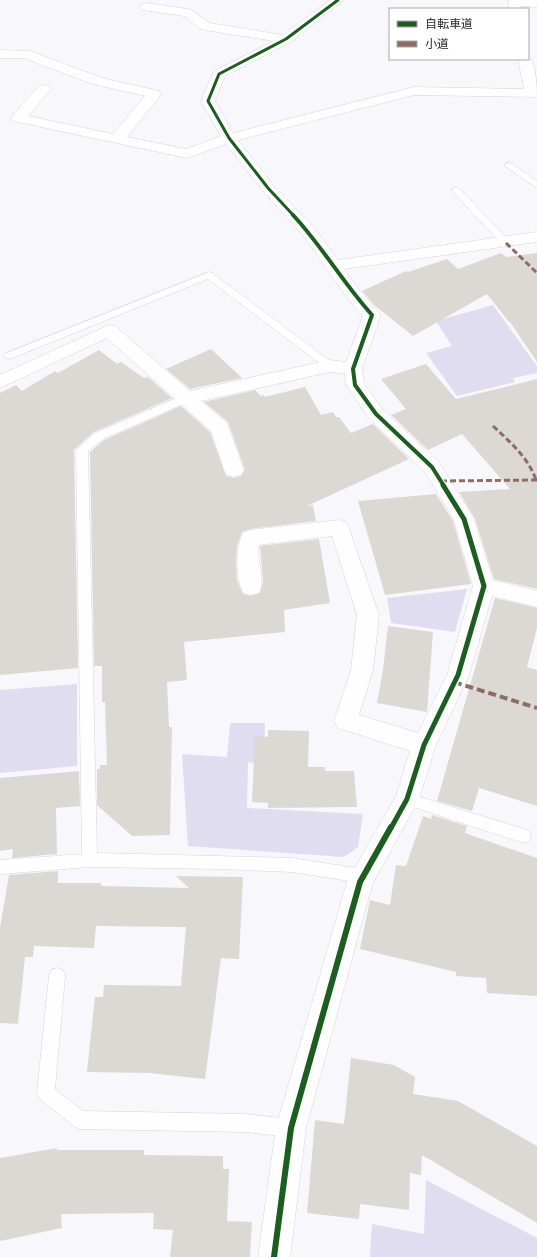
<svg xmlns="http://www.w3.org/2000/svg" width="537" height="1257" font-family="'Work Sans','Noto Sans JP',sans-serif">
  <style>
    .green { fill: #e0ddf0 }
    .building { fill: #dcd9d4 }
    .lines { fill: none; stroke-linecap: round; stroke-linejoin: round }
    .lane-casing { stroke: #d5d4dd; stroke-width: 1 }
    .street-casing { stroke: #d5d4dd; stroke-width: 1 }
    .lane { fill: #fefefe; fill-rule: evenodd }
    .street { fill: #fefefe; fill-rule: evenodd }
    .quiet-far1 { stroke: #8d6e63; stroke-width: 3; stroke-dasharray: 6 3; stroke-linecap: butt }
    .quiet { stroke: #8d6e63; stroke-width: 4; stroke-dasharray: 8 4; stroke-linecap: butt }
    .cycleway-far3-casing { stroke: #fff; stroke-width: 4.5 }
    .cycleway-far2-casing { stroke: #fff; stroke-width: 6 }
    .cycleway-far1-casing { stroke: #fff; stroke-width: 8 }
    .cycleway-casing { stroke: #fff; stroke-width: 9 }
    .cycleway-far3 { stroke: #1b5e20; stroke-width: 3 }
    .cycleway-far2 { stroke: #1b5e20; stroke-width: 4 }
    .cycleway-far1 { stroke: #1b5e20; stroke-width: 5 }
    .cycleway { stroke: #1b5e20; stroke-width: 6 }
  </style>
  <rect width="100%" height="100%" fill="#f8f7fb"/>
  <path class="green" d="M 493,305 L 537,366 L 537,373 L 513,378 L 515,382 L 457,396 L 426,353 L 452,346 L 436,321 Z
    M 467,589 L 455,632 L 391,623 L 387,598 Z
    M 77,684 L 77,766 L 0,773 L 0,690 Z
    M 230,723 L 265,723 L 264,758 L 257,763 L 248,762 L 247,808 L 363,814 L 358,847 L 344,857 L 188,846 L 182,754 L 227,757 Z
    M 426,1180 L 537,1238 L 537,1257 L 370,1257 L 372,1224 L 424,1234 Z"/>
  <path class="building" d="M 501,253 L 506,257 L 537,253 L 537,362 L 510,322 L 509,322 L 487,294 L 413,336 L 374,305 L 362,291 L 406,271 L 408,272 L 447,259 L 458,269 Z
    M 211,349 L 242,378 L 190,389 L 166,369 Z
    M 99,350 L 117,364 L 121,362 L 144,378 L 148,377 L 172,398 L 94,432 L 74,450 L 78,668 L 0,675 L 0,393 L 16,385 L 22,391 L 55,371 L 58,373 Z
    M 426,364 L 456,399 L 537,379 L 537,589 L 494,579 L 475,519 L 459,492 L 510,489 L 462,434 L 428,450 L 391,415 L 406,409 L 381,379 Z
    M 305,387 L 321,415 L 333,412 L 336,417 L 339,417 L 351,433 L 373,424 L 409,459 L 307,506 L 313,505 L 316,521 L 250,529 L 242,532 L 237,546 L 236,563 L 237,580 L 243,594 L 251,596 L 260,593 L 263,582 L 260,546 L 319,539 L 330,603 L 284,610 L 285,632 L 184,642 L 187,680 L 167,682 L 169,727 L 172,727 L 170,835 L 132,836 L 97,805 L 97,769 L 100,769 L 100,765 L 107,765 L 105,702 L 102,702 L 102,666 L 94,666 L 90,452 L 104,440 L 181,406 L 210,432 L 226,476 L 234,478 L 241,476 L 245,470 L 228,422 L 204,402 L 255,390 L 261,396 L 264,395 L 265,397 Z
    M 436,494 L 453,521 L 471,584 L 385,595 L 358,501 Z
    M 495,598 L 537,608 L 537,628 L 527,667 L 537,670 L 537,806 L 479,788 L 472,811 L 437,801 Z
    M 388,626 L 433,632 L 427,712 L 377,703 L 383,670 Z
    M 268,730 L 309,731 L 308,767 L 325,767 L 325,771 L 354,771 L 357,807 L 268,808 L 268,803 L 252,802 L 255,735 L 268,737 Z
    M 79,771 L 80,806 L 56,808 L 57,854 L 12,858 L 13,849 L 0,851 L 0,778 Z
    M 432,815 L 467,826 L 465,833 L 537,858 L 537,996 L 487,993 L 486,978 L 456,976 L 456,972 L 360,949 L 370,900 L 390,905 L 396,865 L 406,866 L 423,816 L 431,819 Z
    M 58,871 L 58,883 L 101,883 L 101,886 L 189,888 L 176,876 L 243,877 L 239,959 L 221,958 L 205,1079 L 149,1073 L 87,1072 L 95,997 L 103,997 L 104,985 L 181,986 L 186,927 L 96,926 L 94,948 L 34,946 L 33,957 L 25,957 L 18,1024 L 0,1023 L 0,928 L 9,875 Z
    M 351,1058 L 394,1065 L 415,1077 L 413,1094 L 458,1101 L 537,1146 L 537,1223 L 422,1155 L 421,1175 L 410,1173 L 409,1210 L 360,1204 L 359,1219 L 307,1213 L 315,1120 L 344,1124 Z
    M 57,1148 L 57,1150 L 144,1150 L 144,1155 L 223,1156 L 223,1169 L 229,1169 L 227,1221 L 252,1222 L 250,1257 L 170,1257 L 173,1230 L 153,1229 L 154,1213 L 61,1214 L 62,1228 L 0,1241 L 0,1158 Z"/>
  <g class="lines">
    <defs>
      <path id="lane" d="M 509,162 L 537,181 L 537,188 L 506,167 L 505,165 Z
        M 456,187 L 459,188 L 509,241 L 511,243 L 509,245 L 503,245 L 453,192 L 451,190 Z
        M 209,272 L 212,273 L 334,364 L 335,366 L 334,368 L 326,368 L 208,279 L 12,358 L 8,359 L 3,356 L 4,354 Z
        M 186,394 L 190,395 L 191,398 L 190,401 L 103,439 L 88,451 L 97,853 L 292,858 L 362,869 L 367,871 L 370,876 L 367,881 L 362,883 L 292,872 L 219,869 L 90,867 L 0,874 L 0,860 L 82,854 L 76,450 L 95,433 Z
        M 407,793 L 524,829 L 529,831 L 531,836 L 529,841 L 524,843 L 407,805 L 402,804 L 400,799 L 402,794 Z
        M 57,968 L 63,970 L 65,976 L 55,1089 L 83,1111 L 245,1114 L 291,1119 L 297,1122 L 300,1128 L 297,1134 L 291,1137 L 245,1132 L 80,1129 L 74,1126 L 40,1099 L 37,1093 L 49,976 L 51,970 Z"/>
      <path id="street" d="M 330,0 L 344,0 L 291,42 L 225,76 L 215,101 L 233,133 L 414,87 L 524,89 L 518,59 L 528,59 L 528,56 C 536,61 537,87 537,97 L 414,95 L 238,140 L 273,185 L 315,229 L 338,260 L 537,232 L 537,242 L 344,269 L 360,291 L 381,315 L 362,369 L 364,384 L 383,410 L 439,462 L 474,519 L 493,580 L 537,591 L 537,607 L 492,596 L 469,675 L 436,745 L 419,799 L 372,885 L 306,1128 L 290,1257 L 258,1257 L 276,1128 L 347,882 L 396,796 L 410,751 L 338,728 L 334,721 L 351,670 L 357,615 L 332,536 L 259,545 C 256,560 266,579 259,593 L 251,595 L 243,593 C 236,578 235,547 243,533 L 250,530 L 340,520 L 347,523 L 379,615 L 373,670 L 359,715 L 418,733 L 447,675 L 473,586 L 454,520 L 425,472 L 369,418 L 346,385 L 345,374 L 330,372 L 201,401 L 227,423 L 229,428 L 244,470 L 241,475 L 234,477 L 227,475 L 224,470 L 211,431 L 107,338 L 0,388 L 0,375 L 109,325 L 115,326 L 190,391 L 330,360 L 346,362 L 363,316 L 348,299 L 303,235 L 263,191 L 226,144 L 187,158 L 13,121 L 11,118 L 13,115 L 39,86 L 44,85 L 49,86 L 51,89 L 28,116 L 113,134 L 145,96 L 93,84 L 23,58 L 0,58 L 0,50 L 30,51 L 102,78 L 159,91 L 161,94 L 159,97 L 127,137 L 186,149 L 221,136 L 201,101 L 214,71 L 273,41 L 205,30 L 200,29 L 184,16 L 142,10 L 140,7 L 142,4 L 146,3 L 188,9 L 192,10 L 209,23 L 283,35 Z
        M 509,0 L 537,0 L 537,7 L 521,6 L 521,9 L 509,9 L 508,2 Z"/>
    </defs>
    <use href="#lane" class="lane-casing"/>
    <use href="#street" class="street-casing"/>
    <use href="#lane" class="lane"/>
    <use href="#street" class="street"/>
    <path class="quiet-far1" d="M 506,243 L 537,273
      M 493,426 C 510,442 528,457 536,480
      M 441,481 L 537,480"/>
    <path class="quiet" d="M 454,682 L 537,708"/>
    <defs>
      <path id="cycleway-far3" d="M 294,216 L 268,188 L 229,138 L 208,101 L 219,74 L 286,39 L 338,0"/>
      <path id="cycleway-far2" d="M 293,215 C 322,246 343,283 372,315 L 353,369 L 355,385 L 376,414 L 432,467 L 444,486"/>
      <path id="cycleway-far1" d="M 391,828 L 407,799 L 424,745 L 458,675 L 484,586 L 464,519 L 443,485"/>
      <path id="cycleway" d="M 274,1257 L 291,1128 L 360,882 L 391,827"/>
    </defs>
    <use href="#cycleway-far3" class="cycleway-far3-casing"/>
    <use href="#cycleway-far2" class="cycleway-far2-casing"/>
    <use href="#cycleway-far1" class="cycleway-far1-casing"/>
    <use href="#cycleway" class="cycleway-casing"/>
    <use href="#cycleway-far3" class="cycleway-far3"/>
    <use href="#cycleway-far2" class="cycleway-far2"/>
    <use href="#cycleway-far1" class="cycleway-far1"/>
    <use href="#cycleway" class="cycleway"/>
  </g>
  <rect x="389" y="8" width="140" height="52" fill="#ffffff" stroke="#a9a9ad"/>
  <rect x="397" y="21" width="20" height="6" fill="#1b5e20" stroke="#a9a9ad"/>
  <text x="425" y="28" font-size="12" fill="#292733">自転車道</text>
  <rect x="397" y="41" width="20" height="6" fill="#8d6e63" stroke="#a9a9ad"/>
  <text x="425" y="48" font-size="12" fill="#292733">小道</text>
</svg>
